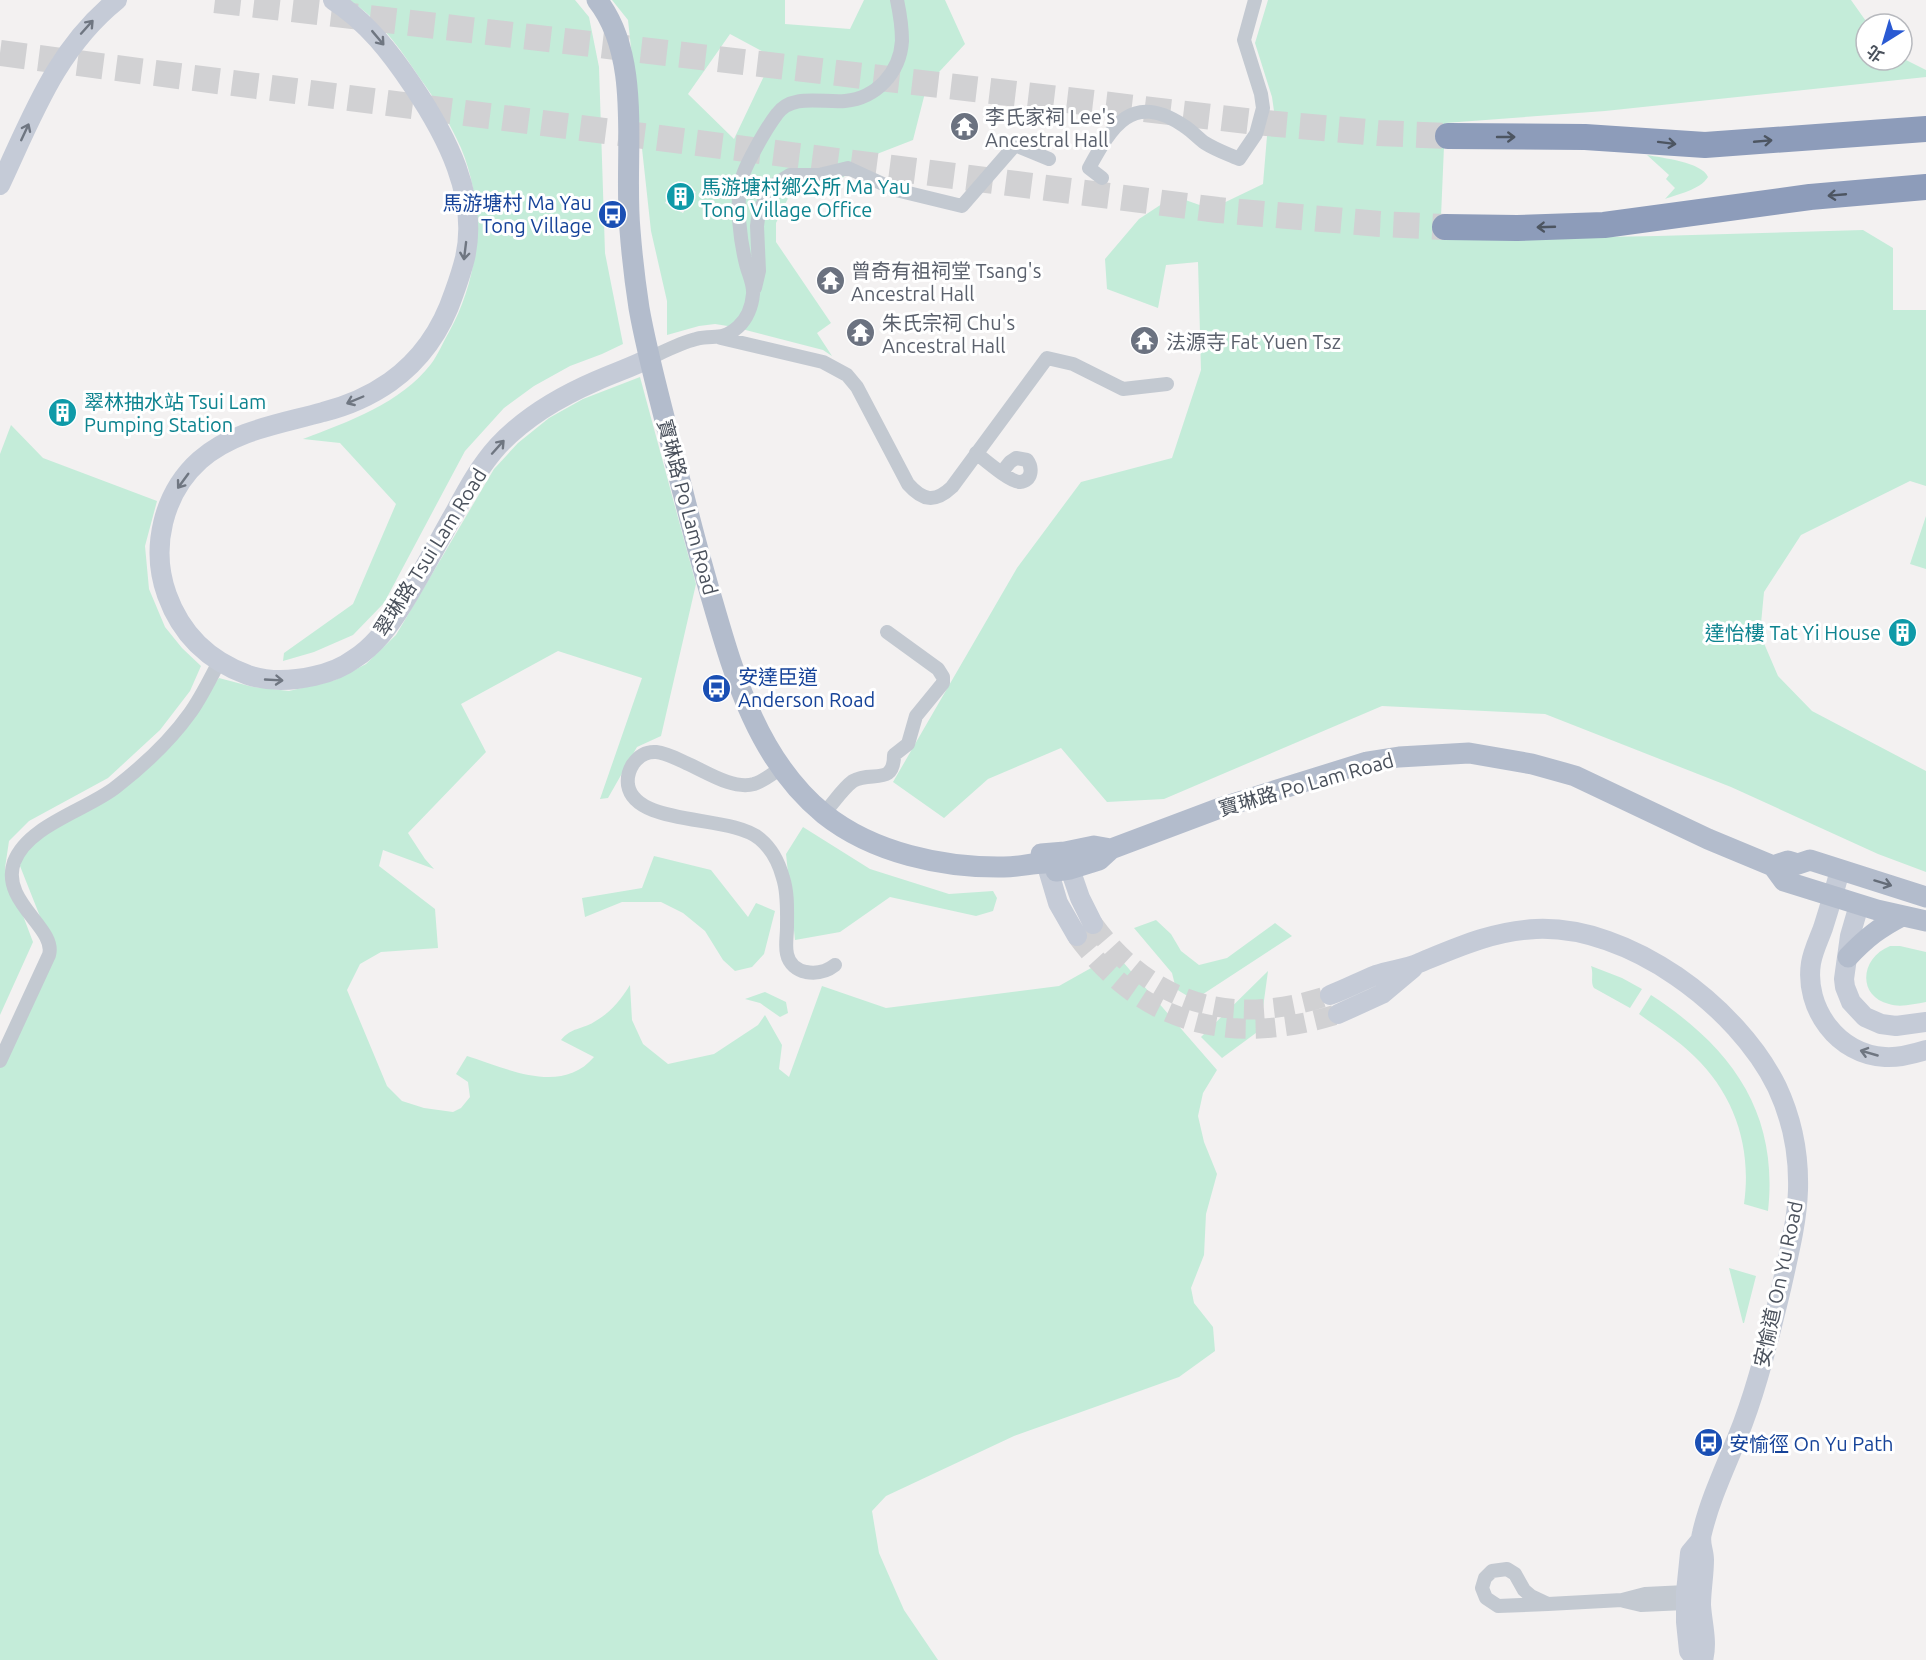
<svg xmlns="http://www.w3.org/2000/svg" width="1926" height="1660" font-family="Ubuntu,'Noto Sans TC',sans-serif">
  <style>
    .green { fill: #c4ecd9; fill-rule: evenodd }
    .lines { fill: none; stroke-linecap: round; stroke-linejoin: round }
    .secondary-tunnel { stroke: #d1d1d3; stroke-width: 20; stroke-dasharray: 20 10; stroke-linecap: butt }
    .highway-tunnel { stroke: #d1d1d3; stroke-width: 26; stroke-dasharray: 26 13; stroke-linecap: butt }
    .street { stroke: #c3c9d1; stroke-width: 14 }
    .secondary { stroke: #c5cbd7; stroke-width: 20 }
    .primary { stroke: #b3bccc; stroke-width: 21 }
    .highway { stroke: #8d9cba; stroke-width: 26 }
    .oneway { stroke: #6f7681 }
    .oneway2 { stroke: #4d5561 }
    .oneway3 { stroke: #646c78 }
    .labels { text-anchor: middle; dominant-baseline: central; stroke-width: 6; stroke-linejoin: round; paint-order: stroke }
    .worship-label { font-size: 20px; fill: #5b616d; stroke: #fff; text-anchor: start }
    .culture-label { font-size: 20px; fill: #0d838f; stroke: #fff; text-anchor: start }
    .transit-label { font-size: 20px; fill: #164399; stroke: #fff; text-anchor: start }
    .street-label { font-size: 20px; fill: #4a515c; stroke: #fff }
  </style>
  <rect width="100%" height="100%" fill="#f3f1f1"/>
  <path class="green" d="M 349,0 L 575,0 L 589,17 L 599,67 L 605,253 L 623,344 L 602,354 L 570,366 L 534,386 L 504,408 L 465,451 L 384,603 L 353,635 L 314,652 L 283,661 L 284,653 L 353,604 L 396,504 L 340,443 L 303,439 C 348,422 401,403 431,364 C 438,355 443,342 449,332 C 480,276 486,208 461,148 C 450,123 435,99 419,77 C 400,48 379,19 349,0 Z
    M 612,0 L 785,0 L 785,24 L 850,29 L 864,0 L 945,0 L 965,44 L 927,85 L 913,140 L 864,159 L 822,196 L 795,184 L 776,223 L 776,242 L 831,323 L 817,333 L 832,356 L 823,350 L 734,327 L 715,324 L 699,326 L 667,335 L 667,301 L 651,231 L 628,20 ZM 730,34 L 773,57 L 734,139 L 688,94 ZM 678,181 L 696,192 L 683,213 L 665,203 Z
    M 1268,0 L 1851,0 L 1868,24 L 1866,24 L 1866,60 L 1902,60 L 1902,58 L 1926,70 L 1926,77 L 1605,111 L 1445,123 L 1440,240 L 1657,236 L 1863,230 L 1893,248 L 1893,310 L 1926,310 L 1926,486 L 1910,481 L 1801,535 L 1764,592 L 1760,634 L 1778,676 L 1812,711 L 1926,771 L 1926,872 L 1878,854 L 1731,787 L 1545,714 L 1382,706 L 1164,799 L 1107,802 L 1061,748 L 988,779 L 944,818 L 893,782 L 1017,568 L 1081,482 L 1172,458 L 1201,370 L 1198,262 L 1166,265 L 1158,308 L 1107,289 L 1105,259 L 1139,219 L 1174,196 L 1211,209 L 1263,184 L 1267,136 L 1274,111 L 1272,97 L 1255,43 Z
    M 1647,155 C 1662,158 1702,162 1708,177 C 1700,190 1678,194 1665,199 L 1675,188 L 1666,179 L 1669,175 Z
    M 640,377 L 696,584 L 661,736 L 637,747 L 608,798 L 600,799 L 642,678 L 558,651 L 461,704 L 486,752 L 408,833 L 425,859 L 434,869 L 383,850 L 379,866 L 435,909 L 438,948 L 381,952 L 360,964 L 347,990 L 387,1086 L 402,1101 L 424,1108 L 453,1112 L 461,1108 L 470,1097 L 468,1082 L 456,1074 L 467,1056 C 506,1068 561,1096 594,1057 L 561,1040 C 572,1027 581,1030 594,1022 C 610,1013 620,1001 630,985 L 632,1020 L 643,1044 L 668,1064 L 714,1054 L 758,1025 L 765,1015 L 782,1045 L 779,1069 L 789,1077 L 822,986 L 886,1008 L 1059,986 L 1116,954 L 1217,1070 L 1203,1093 L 1198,1116 L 1204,1142 L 1217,1174 L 1206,1214 L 1204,1255 L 1191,1288 L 1194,1303 L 1213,1327 L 1215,1351 L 1179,1377 L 1014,1436 L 886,1496 L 872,1511 L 879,1553 L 904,1610 L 938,1660 L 0,1660 L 0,1052 L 48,943 L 41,919 L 20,866 L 23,848 L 116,790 L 171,740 L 219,678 L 253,687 L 289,691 L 335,680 L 366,664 L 396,635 L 494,469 L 518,443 L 549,418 L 583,399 Z
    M 11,425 L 43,458 L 157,501 L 145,546 L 149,589 L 165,627 L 182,648 L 201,666 L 190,691 L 160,730 L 108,778 L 29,821 L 9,841 L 5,868 L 33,942 L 0,1015 L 0,454 Z
    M 1926,516 L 1926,569 L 1910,564 Z
    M 803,827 L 870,869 L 949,894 L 993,891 L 997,898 L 993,911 L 976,916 L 890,897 L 840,932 L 795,940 L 786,854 Z
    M 654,856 L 711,870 L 748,917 L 756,903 L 775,911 L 764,954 L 752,967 L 735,971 L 723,960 L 705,931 L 683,913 L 661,902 L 622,902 L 585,917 L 582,898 L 642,888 Z
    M 1156,920 L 1171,934 L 1181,951 L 1199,965 L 1227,958 L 1275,923 L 1292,936 L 1194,1000 L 1176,989 L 1172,973 L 1134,928 Z
    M 1890,946 L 1900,946 L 1926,952 L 1926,1002 C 1914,1004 1900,1008 1889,1004 C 1857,996 1860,958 1890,946 Z
    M 1591,966 L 1622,978 L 1642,989 L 1630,1008 L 1594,988 C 1590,982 1594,974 1591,966 Z
    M 1268,971 L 1260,1030 L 1222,1058 L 1201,1037 Z
    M 765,992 L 786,1002 L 788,1013 L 780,1017 L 760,1003 L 745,999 Z
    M 1651,995 C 1731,1047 1779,1112 1768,1211 L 1744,1204 C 1752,1148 1735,1095 1694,1056 C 1678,1040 1657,1027 1639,1014 Z
    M 1729,1268 L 1756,1276 L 1744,1323 L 1743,1323 Z"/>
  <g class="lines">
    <path class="secondary-tunnel" d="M 1093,924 C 1154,1007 1235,1027 1330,995
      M 1077,936 C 1143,1026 1233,1047 1338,1014"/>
    <path class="highway-tunnel" d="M 215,0 L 1255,122 L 1378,133 L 1448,136
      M 0,53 L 1218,210 L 1380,224 L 1445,227"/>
    <path class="street" d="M 1102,178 L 1089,168 C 1112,126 1132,91 1184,126 C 1192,131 1198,138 1205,143 C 1216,150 1228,154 1239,159 L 1256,134 L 1263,108 L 1261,94 L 1244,40 L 1255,0
      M 755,288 L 759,271 L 757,226 L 759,211 L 767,196 L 777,183 L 790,175 L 819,175 L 848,168 L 896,190 L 962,206 L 1015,145 L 1049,159
      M 721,338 L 823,362 L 847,375 L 857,387 L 908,484 C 923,501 935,503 952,487 L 1047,358 L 1073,364 L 1123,389 L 1167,384
      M 650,358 C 665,351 680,343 696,339 C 714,334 721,342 738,327 C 747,319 752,306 753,294 C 754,284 748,273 746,264 C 740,240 736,206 741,182 C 743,168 767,127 777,114 C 792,93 823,103 845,101 C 877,98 900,72 902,41 C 902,27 900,14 897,0
      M 976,453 C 985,460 1010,482 1020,482 C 1032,481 1033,468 1027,460 L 1016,458 L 1010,462 L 1002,472
      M 781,768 C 772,774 764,781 754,784 C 732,790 705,771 686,763 C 667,754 648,743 633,764 C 629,770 627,777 628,785 C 635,827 731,814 760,839 C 772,849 779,863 783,878 C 788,893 787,911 787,927 C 787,936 785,946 787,954 C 789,964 797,970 806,972 C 817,974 826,972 835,965
      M 824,813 C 833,804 842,789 853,781 C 871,770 894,787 894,755 L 908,744 L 916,716 L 943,683 L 943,677 L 938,669 L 887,632
      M 0,1061 L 49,955 C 57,928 0,902 14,862 C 28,825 87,810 116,787 C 143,766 170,741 190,713 C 201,698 210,679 219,662
      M 1624,1601 L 1641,1605 L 1685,1603
      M 1548,1604 L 1531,1596 L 1524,1590 L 1515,1574 L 1507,1569 L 1492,1571 L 1485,1578 L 1482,1588 L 1486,1598 L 1498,1606 L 1548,1604 L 1622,1600 L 1645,1594 L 1686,1592"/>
    <path class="secondary" d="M 333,0 C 367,22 391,53 413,86 C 446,135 479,197 465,258 C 462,270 458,282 454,293 C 442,329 421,360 390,382 C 370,396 347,406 323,412 C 281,424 234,430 200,460 C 163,493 150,548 167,595 C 181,634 209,661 248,675 C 269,682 292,681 314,676 C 328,673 342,668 354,659 C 375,646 390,625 403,604 C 421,575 437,544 454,514 C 467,490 479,467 498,446 C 525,417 559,397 596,381 C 614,373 632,367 650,358
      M 0,185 C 32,117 56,49 117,0
      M 1044,856 L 1058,903 L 1077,936
      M 1070,869 L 1080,898 L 1093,924
      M 1840,870 C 1835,889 1829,909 1823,928 C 1819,939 1813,951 1811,963 C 1804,1008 1838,1055 1885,1057 C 1899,1058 1913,1054 1926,1050
      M 1859,905 L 1850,936 L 1844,979 L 1845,987 L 1851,1002 L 1865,1017 L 1881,1024 L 1896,1026 L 1926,1022
      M 1330,995 C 1346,989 1361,981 1376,975 C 1390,970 1406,969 1419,963 C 1458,947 1493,931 1536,929 C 1629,925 1737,1006 1777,1087 C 1792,1119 1799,1155 1798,1190 C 1797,1223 1788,1257 1781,1289 C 1770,1334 1759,1380 1743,1423 C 1729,1460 1711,1495 1702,1533 C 1699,1543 1704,1550 1704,1560 C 1704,1575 1701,1590 1701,1605 C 1702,1623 1708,1642 1703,1660
      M 1338,1014 L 1382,994 L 1413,968
      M 1696,1660 L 1689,1651 L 1686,1622 L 1686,1592 L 1690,1553 L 1700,1541"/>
    <path class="primary" d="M 597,0 C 644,59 623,158 630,230 C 632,256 635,282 639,308 C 648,359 663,410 675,461 C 687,509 699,556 713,603 C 735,679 759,761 824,814 C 873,853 943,868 1004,867 C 1029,867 1046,857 1070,869
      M 1041,854 L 1065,852 L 1094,846 L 1111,849
      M 1773,866 L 1788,861 L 1798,864 L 1810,860 L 1926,897
      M 1056,871 L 1070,869 L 1099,860 L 1111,849 L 1220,808 L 1367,762 L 1399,757 L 1469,753 L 1532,764 L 1575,776 L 1708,839 L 1773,866 L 1784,881 L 1877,910 L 1926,921
      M 1848,957 C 1866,938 1880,927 1902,916"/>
    <path class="highway" d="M 1448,136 L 1585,137 L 1705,145 L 1926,129
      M 1445,227 L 1517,228 L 1604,225 L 1810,197 L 1926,187"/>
  </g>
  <defs><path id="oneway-shaft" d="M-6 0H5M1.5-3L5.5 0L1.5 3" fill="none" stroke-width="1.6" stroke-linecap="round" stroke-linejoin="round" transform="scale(1.5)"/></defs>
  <g class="oneway">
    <use href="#oneway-shaft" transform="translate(87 27) rotate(-48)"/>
    <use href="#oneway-shaft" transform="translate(378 38) rotate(50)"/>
    <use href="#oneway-shaft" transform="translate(25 132) rotate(-65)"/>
    <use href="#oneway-shaft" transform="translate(465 251) rotate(97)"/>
    <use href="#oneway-shaft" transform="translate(355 400) rotate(157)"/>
    <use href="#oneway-shaft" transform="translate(498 447) rotate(-48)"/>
    <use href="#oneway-shaft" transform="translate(183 481) rotate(126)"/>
    <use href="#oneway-shaft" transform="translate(274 680) rotate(3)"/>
    <use href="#oneway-shaft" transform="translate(1869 1053) rotate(-164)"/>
  </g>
  <g class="oneway2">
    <use href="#oneway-shaft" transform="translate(1506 137)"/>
    <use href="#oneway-shaft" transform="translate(1763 141) rotate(-5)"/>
    <use href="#oneway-shaft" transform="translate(1667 143) rotate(7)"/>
    <use href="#oneway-shaft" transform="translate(1837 195) rotate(175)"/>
    <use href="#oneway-shaft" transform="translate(1546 227) rotate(178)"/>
  </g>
  <use class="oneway3" href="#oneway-shaft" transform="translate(1883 883) rotate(17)"/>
  <defs>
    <symbol id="temple-disc" viewBox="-11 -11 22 22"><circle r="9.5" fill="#6b7280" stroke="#fff"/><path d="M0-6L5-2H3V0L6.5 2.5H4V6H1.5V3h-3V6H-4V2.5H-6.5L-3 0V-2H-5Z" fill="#fff"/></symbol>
    <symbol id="building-disc" viewBox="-11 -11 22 22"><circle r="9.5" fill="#0f9aa8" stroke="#fff"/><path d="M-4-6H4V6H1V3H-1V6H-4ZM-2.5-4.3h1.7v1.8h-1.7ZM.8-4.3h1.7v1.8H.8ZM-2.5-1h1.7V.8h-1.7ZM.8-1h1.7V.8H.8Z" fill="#fff"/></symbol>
    <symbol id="bus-disc" viewBox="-11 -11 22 22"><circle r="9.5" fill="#1a4fb4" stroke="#fff"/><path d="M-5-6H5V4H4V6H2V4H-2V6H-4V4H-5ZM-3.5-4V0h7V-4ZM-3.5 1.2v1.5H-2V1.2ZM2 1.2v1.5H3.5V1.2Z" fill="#fff"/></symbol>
  </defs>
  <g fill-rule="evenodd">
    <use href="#temple-disc" x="948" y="110" width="33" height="33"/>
    <use href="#building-disc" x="664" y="180" width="33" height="33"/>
    <use href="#bus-disc" x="596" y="198" width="33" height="33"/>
    <use href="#temple-disc" x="814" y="264" width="33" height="33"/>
    <use href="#temple-disc" x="844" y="316" width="33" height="33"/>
    <use href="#temple-disc" x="1128" y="324" width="33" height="33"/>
    <use href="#building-disc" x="46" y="396" width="33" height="33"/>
    <use href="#building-disc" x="1886" y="616" width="33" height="33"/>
    <use href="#bus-disc" x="700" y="672" width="33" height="33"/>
    <use href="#bus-disc" x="1692" y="1426" width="33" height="33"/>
  </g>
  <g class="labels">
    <g class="worship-label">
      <text x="985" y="116">李氏家祠 Lee's<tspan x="985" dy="23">Ancestral Hall</tspan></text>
      <text x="851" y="270">曾奇有祖祠堂 Tsang's<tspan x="851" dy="23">Ancestral Hall</tspan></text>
      <text x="882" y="322">朱氏宗祠 Chu's<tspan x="882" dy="23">Ancestral Hall</tspan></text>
      <text x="1166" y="341">法源寺 Fat Yuen Tsz</text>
    </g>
    <g class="culture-label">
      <text x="701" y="186">馬游塘村鄉公所 Ma Yau<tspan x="701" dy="23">Tong Village Office</tspan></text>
      <text x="84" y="401">翠林抽水站 Tsui Lam<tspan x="84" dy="23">Pumping Station</tspan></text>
      <text x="1881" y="632" text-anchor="end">達怡樓 Tat Yi House</text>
    </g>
    <g class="transit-label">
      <text x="592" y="202" text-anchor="end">馬游塘村 Ma Yau<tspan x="592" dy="23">Tong Village</tspan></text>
      <text x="738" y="676">安達臣道<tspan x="738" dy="23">Anderson Road</tspan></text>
      <text x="1729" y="1443">安愉徑 On Yu Path</text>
    </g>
    <g class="street-label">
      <text transform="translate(688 507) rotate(75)">寶琳路 Po Lam Road</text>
      <text transform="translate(430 552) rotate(-58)">翠琳路 Tsui Lam Road</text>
      <text transform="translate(1306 784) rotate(-16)">寶琳路 Po Lam Road</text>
      <text transform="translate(1778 1284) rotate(-78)">安愉道 On Yu Road</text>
    </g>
  </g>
  <g transform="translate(1884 42) rotate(217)"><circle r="28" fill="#ffffff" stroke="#b7b9be" stroke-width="1.5"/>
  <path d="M0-4.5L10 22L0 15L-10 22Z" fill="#2a5ad3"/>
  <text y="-9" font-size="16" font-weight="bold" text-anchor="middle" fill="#4a515c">北</text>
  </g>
</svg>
